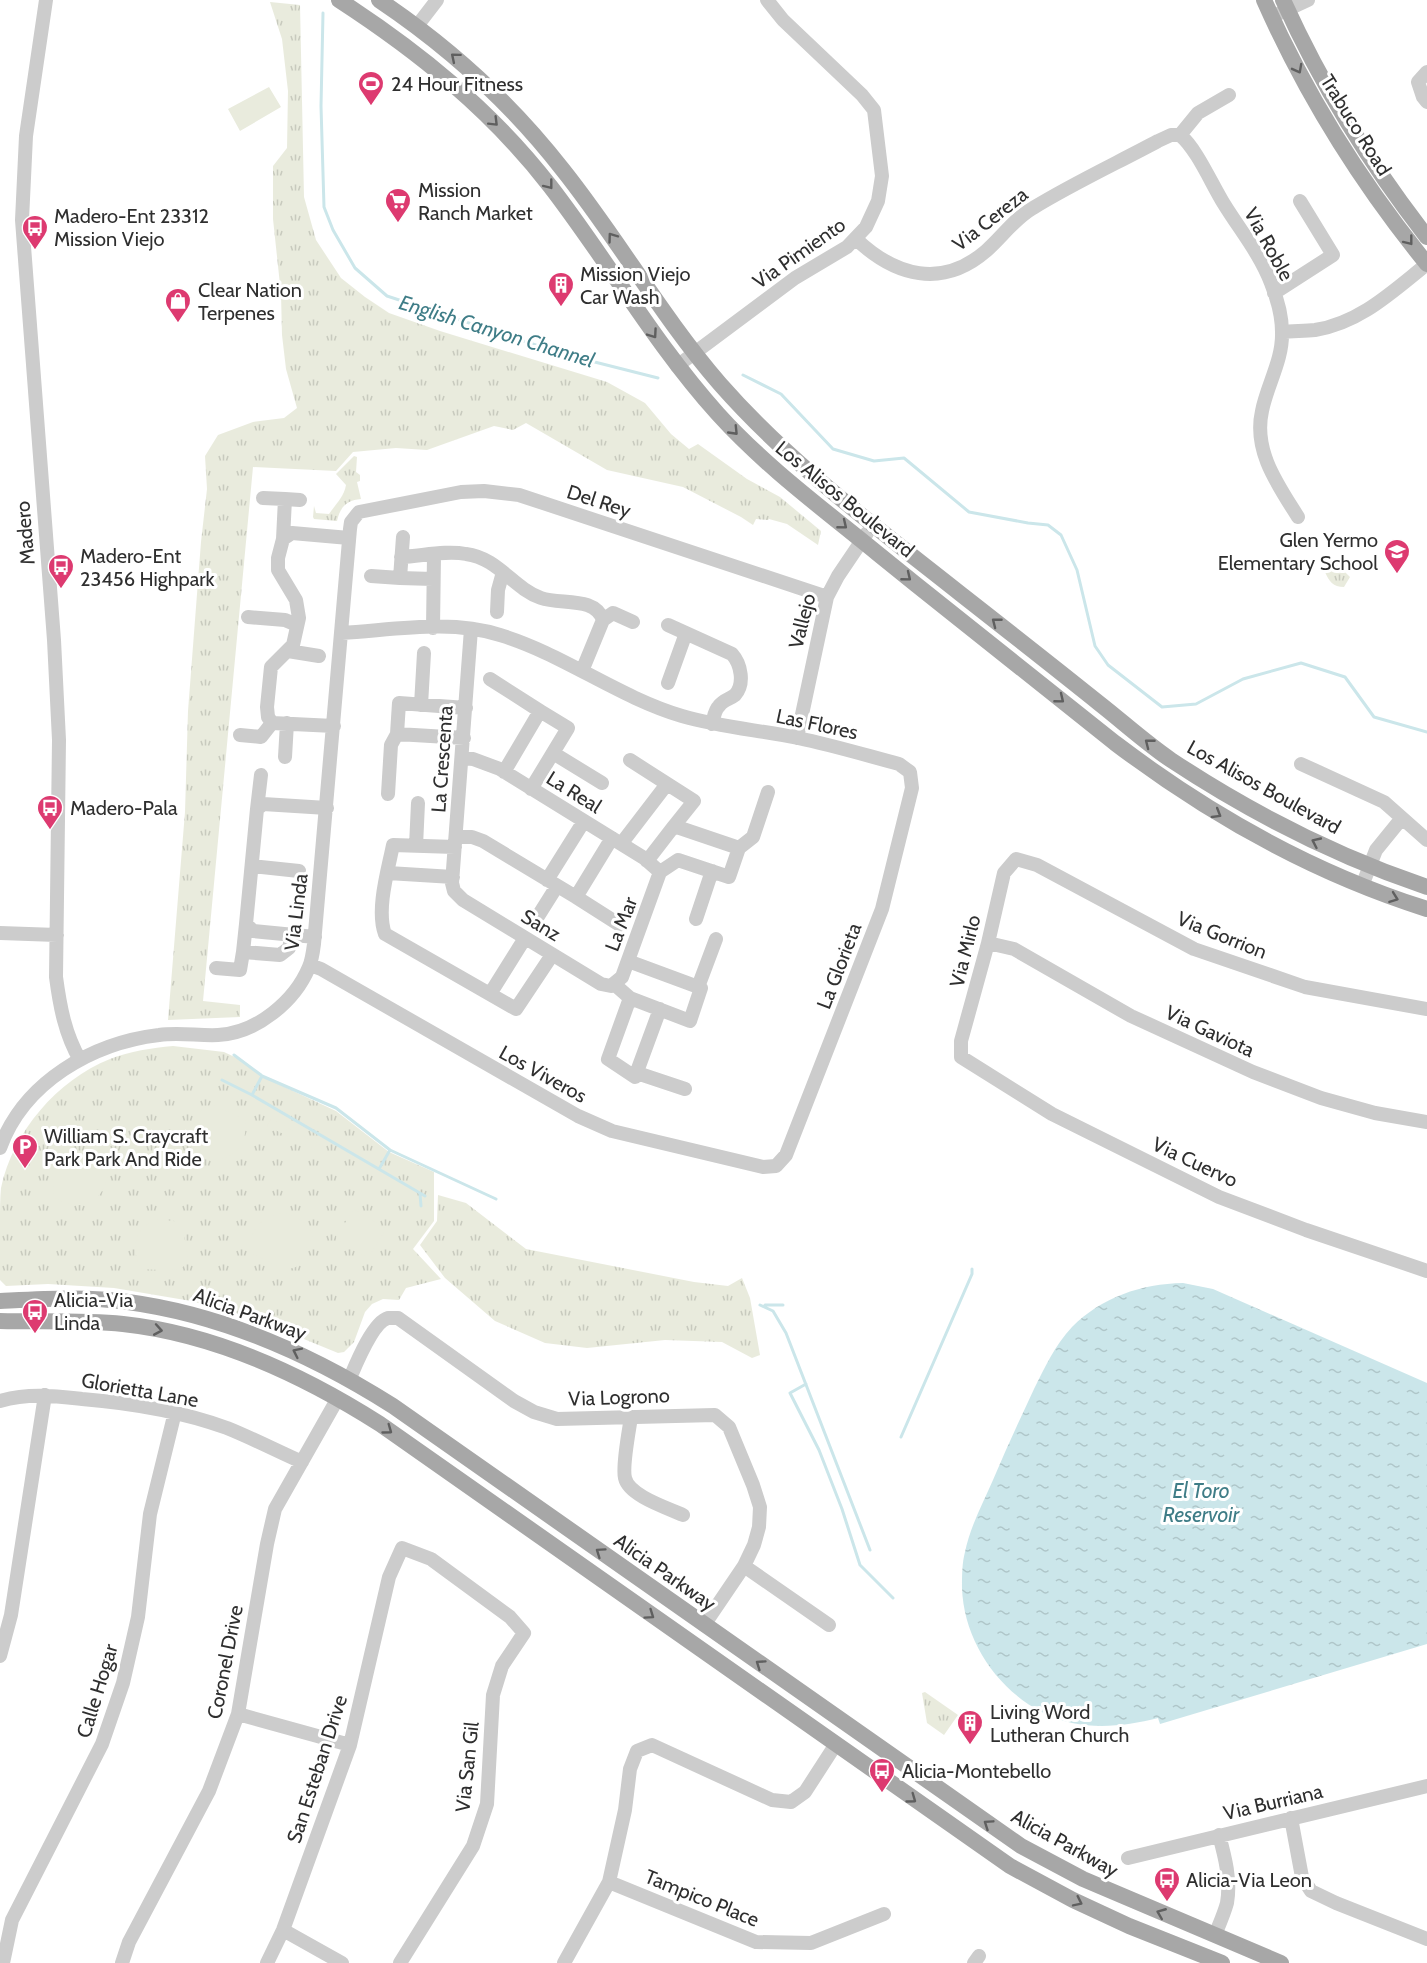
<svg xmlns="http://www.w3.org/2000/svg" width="1427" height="1963" font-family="Cabin,sans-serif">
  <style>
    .grass { fill: url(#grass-tufts) }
    .pitch { fill: #e9ebdd }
    .water { fill: url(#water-ripples) }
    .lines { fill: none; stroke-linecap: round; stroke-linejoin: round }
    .stream { stroke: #cbe6ea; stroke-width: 3 }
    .minor { stroke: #ccc; stroke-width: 14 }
    .major { stroke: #a7a7a7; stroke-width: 16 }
    .oneway { stroke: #5f5f5f }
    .labels { text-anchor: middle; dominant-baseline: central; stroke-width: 6; stroke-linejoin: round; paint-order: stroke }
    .poi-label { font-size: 20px; fill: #2f2f2f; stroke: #fff; text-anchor: start }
    .street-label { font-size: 20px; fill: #2f2f2f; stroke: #fff }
    .water-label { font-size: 21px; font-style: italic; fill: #3f7d87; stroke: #fff }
  </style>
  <defs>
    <pattern id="grass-tufts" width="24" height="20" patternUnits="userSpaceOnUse" patternTransform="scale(1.5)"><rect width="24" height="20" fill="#e9ebdd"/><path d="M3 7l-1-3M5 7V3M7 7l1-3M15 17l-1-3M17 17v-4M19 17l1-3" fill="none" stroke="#c8cabe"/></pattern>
    <pattern id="water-ripples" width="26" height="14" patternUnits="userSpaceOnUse" patternTransform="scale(1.5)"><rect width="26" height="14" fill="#cbe6ea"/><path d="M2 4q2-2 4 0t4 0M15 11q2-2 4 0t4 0" fill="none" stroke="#afc6c9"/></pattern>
  </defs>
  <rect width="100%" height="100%" fill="#fff"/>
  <path class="grass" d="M 270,2 L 300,5 L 304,197 L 316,240 L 341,278 L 365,297 L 389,313 L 440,331 L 607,382 L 645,403 L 671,434 L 689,449 L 698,444 L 747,479 L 780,497 L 821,531 L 818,545 L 787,524 L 769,519 L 768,520 L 756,519 L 753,525 L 741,517 L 683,487 L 607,470 L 526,423 L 513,430 L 494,426 L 427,450 L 396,448 L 353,452 L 336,471 L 253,467 L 203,1001 L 240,1005 L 240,1017 L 168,1020 L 185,812 L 188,711 L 201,542 L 207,489 L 205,456 L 218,435 L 253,422 L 284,418 L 297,408 L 286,369 L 282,335 L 281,294 L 273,219 L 273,166 L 287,148 L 288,91 L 282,39 Z
    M 354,456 L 357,457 L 356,472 L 360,475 L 360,481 L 357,482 L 361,499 C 347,500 340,507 337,521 L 314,519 L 313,517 L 314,506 L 316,513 L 329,514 C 335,505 344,497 346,485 L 336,474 Z
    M 1337,564 L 1350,577 L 1344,587 C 1333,587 1329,581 1325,572 L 1329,565 Z
    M 173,1046 L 224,1052 L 241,1060 L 261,1076 L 336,1111 L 389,1152 L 434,1172 L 434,1221 L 413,1249 L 441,1279 L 406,1288 L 399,1300 L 383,1299 L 372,1304 L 365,1312 L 354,1342 L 344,1352 L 338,1353 L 255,1319 L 191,1301 L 114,1288 L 48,1284 L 6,1286 L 0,1280 C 0,1260 0,1240 0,1220 C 0,1210 0,1198 1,1188 C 13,1132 57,1080 110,1059 C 130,1051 152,1048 173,1046 Z
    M 438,1195 L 466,1203 L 526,1249 L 694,1282 L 728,1286 L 742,1278 L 750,1298 L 760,1355 L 752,1358 L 722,1342 L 665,1340 L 587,1348 L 545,1343 L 495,1321 L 445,1278 L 420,1245 L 437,1221 Z
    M 925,1692 L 958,1715 L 944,1735 L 927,1723 L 922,1693 Z"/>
  <path class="pitch" d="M 269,87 L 281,107 L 240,131 L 228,109 Z
    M 214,1105 L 245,1120 C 250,1155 218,1171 191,1148 C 194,1133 193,1105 214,1105 Z
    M 271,1119 L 323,1146 L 320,1152 L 267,1126 Z
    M 66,1148 L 102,1156 C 115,1174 103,1201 82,1205 C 71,1206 63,1202 54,1198 C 54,1182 47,1154 66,1148 Z
    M 354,1209 L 386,1229 L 368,1258 L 337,1240 L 336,1237 Z
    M 287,1213 C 297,1217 311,1225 313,1236 L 299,1263 L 296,1267 L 286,1270 L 253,1254 C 245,1229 265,1214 287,1213 Z
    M 158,1219 L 181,1222 C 192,1271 193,1272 142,1269 C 129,1250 135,1226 158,1219 Z"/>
  <path class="water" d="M 1183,1283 L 1213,1289 L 1427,1383 L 1427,1644 L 1160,1724 L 1158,1718 C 1130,1725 1101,1729 1072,1723 C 1011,1709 964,1650 962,1588 C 962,1576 962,1563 965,1552 C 970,1527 983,1503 993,1480 C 1006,1449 1020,1419 1034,1389 C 1045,1367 1055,1345 1072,1327 C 1102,1297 1141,1284 1183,1283 Z"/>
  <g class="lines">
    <path class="stream" d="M 323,13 L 321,106 L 324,207 L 333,230 L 355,268 L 387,296 L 563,354 L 658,378
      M 743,375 L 781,394 L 833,449 L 874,461 L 904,458 L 969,512 L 1028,523 L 1048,525 L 1061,535 L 1077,570 L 1095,646 L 1108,665 L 1162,707 L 1196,704 L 1243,679 L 1301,663 L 1345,677 L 1374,717 L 1427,732
      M 234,1055 L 261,1075
      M 222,1080 L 252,1095 L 425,1196
      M 252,1095 L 262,1076 L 336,1108 L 390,1150
      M 379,1169 L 390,1150 L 496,1199
      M 420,1194 L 421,1206
      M 760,1305 L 773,1311 L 786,1333 L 870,1550
      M 765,1305 L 783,1305
      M 806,1384 L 790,1393 L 819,1450 L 842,1509 L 860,1565 L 893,1598
      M 901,1437 L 972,1274 L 972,1269"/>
    <path class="minor" d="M 46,0 L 26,136 L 22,220 L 54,640 L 59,740 L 56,977 C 60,1007 65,1034 80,1060
      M 1280,13 L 1308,0
      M 417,26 L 437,0
      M 1427,72 L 1418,82 L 1423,97 L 1427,102
      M 1180,135 C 1197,149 1212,185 1224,204 C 1240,230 1260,254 1271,283 C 1277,298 1282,316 1282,332 C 1283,360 1267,385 1262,411 C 1253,451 1278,485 1298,517
      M 1180,135 L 1198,113 L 1229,95
      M 856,239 C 895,276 942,289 986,251 C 1002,237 1014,219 1033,208 C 1072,184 1117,163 1158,141 L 1171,135 L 1180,135
      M 1274,293 L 1333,255 L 1300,201
      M 1282,332 C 1293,331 1304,331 1315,330 C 1360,323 1393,291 1427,264
      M 677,366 L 795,278 L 847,247 L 866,227 L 878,201 L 882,176 L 874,110 L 862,95 L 783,20 L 767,0
      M 263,498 L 285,499 L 283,539
      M 285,499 L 300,500
      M 401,557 C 422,556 446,550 466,554 C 498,558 513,588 541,598 C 561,605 595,596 603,620 L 582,671
      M 371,576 L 400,578 L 403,537
      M 400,578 L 433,579
      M 497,612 L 498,590 L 503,572
      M 248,617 L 285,620 L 297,625
      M 603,620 L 613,613 L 633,622
      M 668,625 L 732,654 C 741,664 745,684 735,695 C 730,699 723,700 719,706 C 714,711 714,718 712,724
      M 433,628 L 434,555
      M 471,629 L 452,883 L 454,891 L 463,900 L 601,984 L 611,986 L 622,977 L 660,872
      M 288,651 L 319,656
      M 490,679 L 540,711
      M 668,683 L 686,633
      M 421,705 L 424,653
      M 334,726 L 272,723 L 268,717 L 267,707 L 271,667 L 293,645 L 299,618 L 296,600 L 278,570 L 278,558 L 283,539 L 292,533 L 349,538
      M 240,735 L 261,737 L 272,723
      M 464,738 L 397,734 L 399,703 L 466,708
      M 797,738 L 827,597 L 838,576 L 867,533
      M 553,753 L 602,783
      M 285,757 L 287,723
      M 462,758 L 473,759 L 500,769 L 644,858 L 660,872
      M 630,760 L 694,801 L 674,826
      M 1301,764 L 1384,802 L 1427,840
      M 504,772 L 540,711 L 568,728 L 531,789
      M 388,794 L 391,745 L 397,734
      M 257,809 L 261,775
      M 456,837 L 472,837 L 483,841 L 576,897
      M 612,838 L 576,897 L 620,925
      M 621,844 L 667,784
      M 416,846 L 418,803
      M 455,847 L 393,845 C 388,870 376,910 385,934 L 516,1009 L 552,955
      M 647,861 L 674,826 L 739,848
      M 252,866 L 299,871
      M 660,872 L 678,860 L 729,877 L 739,848 L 753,837 L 768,792
      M 388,873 L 453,877
      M 547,880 L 584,821
      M 1362,886 L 1376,850 L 1402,818
      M 696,919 L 712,871
      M 535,921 L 557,886
      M 246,924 L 243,952 L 280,955 L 289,948 L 292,935
      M 0,933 L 57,935
      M 315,937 L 253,931 L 246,924 L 257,809 L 263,804 L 327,808
      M 988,943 L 1014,949 L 1131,1016 L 1253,1072 L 1321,1098 L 1375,1113 L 1427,1122
      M 310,965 L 321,969 L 578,1116 L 612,1131 L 763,1167 L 776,1166 L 786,1155 L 882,909 L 912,788 L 910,772 L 899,764 C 865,755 832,745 798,738 C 759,730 720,727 682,716 C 618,697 563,654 500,635 C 450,619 393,630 342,633
      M 216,968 L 240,970 L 243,952
      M 614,984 L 630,998 L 690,1021 L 701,988 L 628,961
      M 698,987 L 716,939
      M 490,994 L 525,938
      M 630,998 L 608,1059 L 635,1077 L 660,1009
      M 1427,1009 L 1305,987 L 1194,949 L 1037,865 L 1016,859 L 1004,873 L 988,943 L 961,1041 L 961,1057 L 1052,1114 L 1219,1197 L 1306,1230 L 1427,1271
      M 637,1073 L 685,1089
      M 0,1148 C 24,1082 92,1043 159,1035 C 179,1032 199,1036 218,1035 C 257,1033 295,1001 309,967 C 312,960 313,952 314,944 L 350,529 L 351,522 L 359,512 L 461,492 L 484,491 L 519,495 L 827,597
      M 350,1378 C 356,1364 373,1322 388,1318 C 391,1318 395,1318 398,1318 L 514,1401 L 534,1412 L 557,1419 L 715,1415 L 729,1427 L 753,1485 L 760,1507 L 759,1527 L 754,1545 L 744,1566 L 704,1625
      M 0,1401 C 28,1393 54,1396 82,1399 C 131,1403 180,1411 227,1428 C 252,1438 277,1451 302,1462
      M 631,1417 C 629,1431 622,1466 625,1478 C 629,1496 668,1508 683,1515
      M 744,1566 L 829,1625
      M 0,1656 L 11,1615 L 45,1395
      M 238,1714 L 350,1745
      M 1291,1818 L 1302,1877 L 1311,1891 L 1336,1903 L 1427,1939
      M 1128,1858 L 1427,1786
      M 609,1882 L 756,1942 L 811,1943 L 884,1914
      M 283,1930 L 342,1963
      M 1215,1935 C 1219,1925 1224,1914 1227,1903 C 1231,1880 1225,1857 1219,1835
      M 3,1963 L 12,1920 L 102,1744 L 123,1683 L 138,1617 L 150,1514 L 175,1412
      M 122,1963 L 129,1942 L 209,1791 L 238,1714 L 267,1544 L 275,1509 L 338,1398
      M 267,1963 L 283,1930 L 350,1745 L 389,1577 L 402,1548 L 431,1559 L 510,1617 L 524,1633 L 502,1666 L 493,1695 L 487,1804 L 473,1846 L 400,1963
      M 564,1963 L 609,1882 L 625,1810 L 630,1769 L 637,1751 L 652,1745 L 772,1800 L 791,1802 L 805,1792 L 836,1744
      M 974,1963 L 979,1956"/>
    <path class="major" d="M 339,0 C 419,52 491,110 550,186 C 608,261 654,343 718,414 C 765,466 822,508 877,553 C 956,617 1036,680 1115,743 C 1210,815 1313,873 1427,909
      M 379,0 C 449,47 511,103 563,170 C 618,239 662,317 720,384 C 791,465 879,529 962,595 C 1008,631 1054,667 1100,704 C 1123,722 1146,743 1171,760 C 1251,813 1336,856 1427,887
      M 1264,0 C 1306,95 1362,184 1427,264
      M 1283,0 C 1321,84 1370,164 1427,237
      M 0,1301 C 41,1299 87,1296 128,1302 C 224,1315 311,1354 393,1406 L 1021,1846 L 1083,1879 L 1281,1963
      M 0,1321 C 41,1322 83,1320 123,1324 C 216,1334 303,1375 380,1424 L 1010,1866 L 1073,1900 L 1129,1926 L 1222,1963"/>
  </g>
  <defs><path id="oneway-chevron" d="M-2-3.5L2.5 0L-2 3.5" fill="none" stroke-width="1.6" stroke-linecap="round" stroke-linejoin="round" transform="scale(1.5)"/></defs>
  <g class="oneway">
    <use href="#oneway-chevron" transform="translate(455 57) rotate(-140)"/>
    <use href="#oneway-chevron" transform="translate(1298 69) rotate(62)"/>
    <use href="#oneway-chevron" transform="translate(494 122) rotate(45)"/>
    <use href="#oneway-chevron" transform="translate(549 185) rotate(52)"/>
    <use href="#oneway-chevron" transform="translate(612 237) rotate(-126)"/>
    <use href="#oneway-chevron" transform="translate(1409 241) rotate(52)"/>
    <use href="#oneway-chevron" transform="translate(653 334) rotate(55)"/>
    <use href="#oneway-chevron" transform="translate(734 431) rotate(46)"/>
    <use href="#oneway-chevron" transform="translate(843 525) rotate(39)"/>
    <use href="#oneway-chevron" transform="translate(907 577) rotate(39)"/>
    <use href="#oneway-chevron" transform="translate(996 622) rotate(-142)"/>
    <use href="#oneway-chevron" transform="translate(1060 699) rotate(39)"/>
    <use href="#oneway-chevron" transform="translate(1149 743) rotate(-142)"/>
    <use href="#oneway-chevron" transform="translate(1217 814) rotate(31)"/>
    <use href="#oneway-chevron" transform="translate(1316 842) rotate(-155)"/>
    <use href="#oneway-chevron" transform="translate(1394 898) rotate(20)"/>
    <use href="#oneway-chevron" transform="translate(158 1330) rotate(10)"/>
    <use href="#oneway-chevron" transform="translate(297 1352) rotate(-154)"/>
    <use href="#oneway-chevron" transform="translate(388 1430) rotate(36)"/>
    <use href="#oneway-chevron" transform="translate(600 1552) rotate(-145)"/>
    <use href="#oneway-chevron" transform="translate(650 1615) rotate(35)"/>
    <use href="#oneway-chevron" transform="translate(760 1664) rotate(-145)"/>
    <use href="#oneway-chevron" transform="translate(912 1799) rotate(36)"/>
    <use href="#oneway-chevron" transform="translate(988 1824) rotate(-146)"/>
    <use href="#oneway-chevron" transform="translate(1078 1902) rotate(26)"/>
    <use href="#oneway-chevron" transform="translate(1161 1913) rotate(-158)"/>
  </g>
  <defs>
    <symbol id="stadium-pin" viewBox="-11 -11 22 30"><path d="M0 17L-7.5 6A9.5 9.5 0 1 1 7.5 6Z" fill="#dd3a70" stroke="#fff"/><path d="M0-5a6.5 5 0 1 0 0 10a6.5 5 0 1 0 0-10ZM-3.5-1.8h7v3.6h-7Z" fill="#fff"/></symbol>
    <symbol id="supermarket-pin" viewBox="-11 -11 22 30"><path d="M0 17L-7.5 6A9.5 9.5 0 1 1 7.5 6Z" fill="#dd3a70" stroke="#fff"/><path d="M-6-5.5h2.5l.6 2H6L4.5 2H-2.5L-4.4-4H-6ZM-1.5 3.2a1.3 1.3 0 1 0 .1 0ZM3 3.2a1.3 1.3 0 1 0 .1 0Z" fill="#fff"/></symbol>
    <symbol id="bus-pin" viewBox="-11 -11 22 30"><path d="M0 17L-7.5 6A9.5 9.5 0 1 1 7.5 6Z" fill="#dd3a70" stroke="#fff"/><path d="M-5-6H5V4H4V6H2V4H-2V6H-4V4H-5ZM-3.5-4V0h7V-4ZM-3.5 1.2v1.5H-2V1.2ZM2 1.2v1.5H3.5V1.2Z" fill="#fff"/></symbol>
    <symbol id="building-pin" viewBox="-11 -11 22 30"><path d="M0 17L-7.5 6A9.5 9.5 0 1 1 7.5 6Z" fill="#dd3a70" stroke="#fff"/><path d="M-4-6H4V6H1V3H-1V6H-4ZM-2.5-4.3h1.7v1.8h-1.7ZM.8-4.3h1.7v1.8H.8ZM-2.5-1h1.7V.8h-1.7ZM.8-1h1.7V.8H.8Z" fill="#fff"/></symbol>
    <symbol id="shop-pin" viewBox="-11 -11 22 30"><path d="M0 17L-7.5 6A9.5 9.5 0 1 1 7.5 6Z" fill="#dd3a70" stroke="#fff"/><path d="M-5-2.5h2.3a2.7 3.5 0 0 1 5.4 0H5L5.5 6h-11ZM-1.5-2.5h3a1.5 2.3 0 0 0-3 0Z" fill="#fff"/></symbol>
    <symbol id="school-pin" viewBox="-11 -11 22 30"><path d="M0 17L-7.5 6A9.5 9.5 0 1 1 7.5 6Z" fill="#dd3a70" stroke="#fff"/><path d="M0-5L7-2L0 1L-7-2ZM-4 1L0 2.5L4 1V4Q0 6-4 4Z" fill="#fff"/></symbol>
    <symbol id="parking-pin" viewBox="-11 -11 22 30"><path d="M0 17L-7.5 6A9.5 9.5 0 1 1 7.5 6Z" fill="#dd3a70" stroke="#fff"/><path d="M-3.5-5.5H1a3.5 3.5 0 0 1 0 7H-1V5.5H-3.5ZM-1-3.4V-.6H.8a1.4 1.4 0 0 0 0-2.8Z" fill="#fff"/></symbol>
  </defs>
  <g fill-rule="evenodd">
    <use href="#stadium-pin" x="356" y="69" width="30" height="40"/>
    <use href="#supermarket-pin" x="383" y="186" width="30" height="40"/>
    <use href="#bus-pin" x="20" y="213" width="30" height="40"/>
    <use href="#building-pin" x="546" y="270" width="30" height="40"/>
    <use href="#shop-pin" x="163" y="286" width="30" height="40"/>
    <use href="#school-pin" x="1382" y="537" width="30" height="40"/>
    <use href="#bus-pin" x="46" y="552" width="30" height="40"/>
    <use href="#bus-pin" x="35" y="793" width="30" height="40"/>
    <use href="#parking-pin" x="10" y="1132" width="30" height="40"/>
    <use href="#bus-pin" x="20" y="1297" width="30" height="40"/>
    <use href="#building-pin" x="955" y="1708" width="30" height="40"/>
    <use href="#bus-pin" x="867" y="1756" width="30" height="40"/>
    <use href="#bus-pin" x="1152" y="1865" width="30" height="40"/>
  </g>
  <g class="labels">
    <g class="poi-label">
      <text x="391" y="84">24 Hour Fitness</text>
      <text x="418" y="190">Mission<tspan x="418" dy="23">Ranch Market</tspan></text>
      <text x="54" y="216">Madero-Ent 23312<tspan x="54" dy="23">Mission Viejo</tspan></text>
      <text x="580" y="274">Mission Viejo<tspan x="580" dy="23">Car Wash</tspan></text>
      <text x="198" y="290">Clear Nation<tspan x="198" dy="23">Terpenes</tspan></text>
      <text x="1378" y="540" text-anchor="end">Glen Yermo<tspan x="1378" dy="23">Elementary School</tspan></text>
      <text x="80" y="556">Madero-Ent<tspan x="80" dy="23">23456 Highpark</tspan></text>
      <text x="70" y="808">Madero-Pala</text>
      <text x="44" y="1136">William S. Craycraft<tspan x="44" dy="23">Park Park And Ride</tspan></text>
      <text x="54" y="1300">Alicia-Via<tspan x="54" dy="23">Linda</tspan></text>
      <text x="990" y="1712">Living Word<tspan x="990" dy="23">Lutheran Church</tspan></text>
      <text x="902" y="1771">Alicia-Montebello</text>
      <text x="1186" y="1880">Alicia-Via Leon</text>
    </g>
    <g class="street-label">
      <text transform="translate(1356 125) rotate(58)">Trabuco Road</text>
      <text transform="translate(990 219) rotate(-38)">Via Cereza</text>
      <text transform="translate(1269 244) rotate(61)">Via Roble</text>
      <text transform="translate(799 253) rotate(-35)">Via Pimiento</text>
      <text transform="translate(845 499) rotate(39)">Los Alisos Boulevard</text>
      <text transform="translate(599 501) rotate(18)">Del Rey</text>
      <text transform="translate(25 533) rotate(-95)">Madero</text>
      <text transform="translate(802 621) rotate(-76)">Vallejo</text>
      <text transform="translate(817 724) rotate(12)">Las Flores</text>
      <text transform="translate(442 759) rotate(-86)">La Crescenta</text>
      <text transform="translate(1264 787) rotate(29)">Los Alisos Boulevard</text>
      <text transform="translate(574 792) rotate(32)">La Real</text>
      <text transform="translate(296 912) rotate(-83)">Via Linda</text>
      <text transform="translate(621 924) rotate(-69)">La Mar</text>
      <text transform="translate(541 925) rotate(31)">Sanz</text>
      <text transform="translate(1222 935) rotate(22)">Via Gorrion</text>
      <text transform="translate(965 951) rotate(-76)">Via Mirlo</text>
      <text transform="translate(839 966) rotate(-69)">La Glorieta</text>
      <text transform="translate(1210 1031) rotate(25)">Via Gaviota</text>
      <text transform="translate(543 1074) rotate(29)">Los Viveros</text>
      <text transform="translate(1195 1162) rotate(25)">Via Cuervo</text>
      <text transform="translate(250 1314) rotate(20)">Alicia Parkway</text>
      <text transform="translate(140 1390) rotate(10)">Glorietta Lane</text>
      <text transform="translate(619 1397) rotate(-2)">Via Logrono</text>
      <text transform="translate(665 1572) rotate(35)">Alicia Parkway</text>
      <text transform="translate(225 1662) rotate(-79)">Coronel Drive</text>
      <text transform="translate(97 1691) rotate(-73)">Calle Hogar</text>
      <text transform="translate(467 1767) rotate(-84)">Via San Gil</text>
      <text transform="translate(317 1769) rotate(-72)">San Esteban Drive</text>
      <text transform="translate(1273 1802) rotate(-13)">Via Burriana</text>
      <text transform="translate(1065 1843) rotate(29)">Alicia Parkway</text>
      <text transform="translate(702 1898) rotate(22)">Tampico Place</text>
    </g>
    <g class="water-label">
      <text transform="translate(497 331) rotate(17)">English Canyon Channel</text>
      <text x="1201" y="1490">El Toro<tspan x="1201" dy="24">Reservoir</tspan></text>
    </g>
  </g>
</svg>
